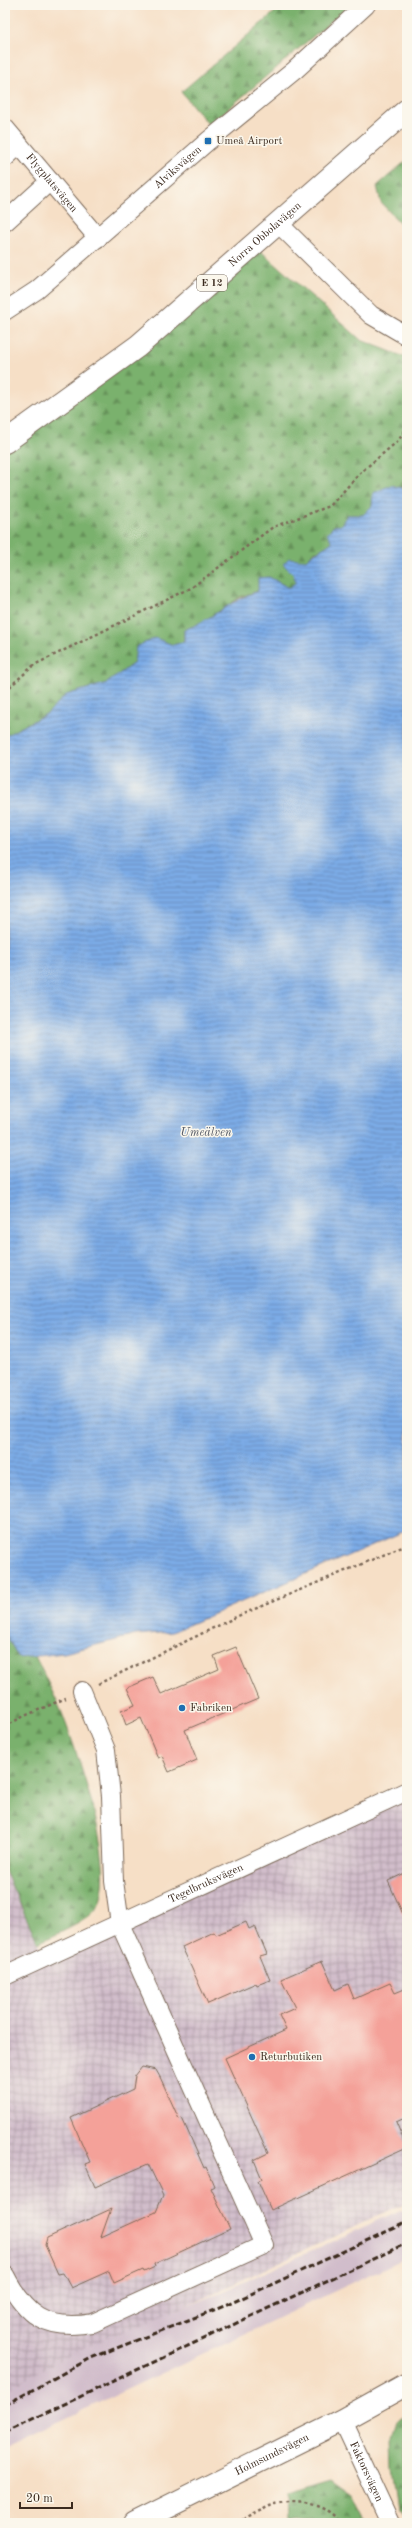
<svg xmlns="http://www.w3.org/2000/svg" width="412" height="2528" font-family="'Old Standard TT',serif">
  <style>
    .industrial { fill: url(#industrial-grid) }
    .railway { fill: #d1bdcb }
    .forest { fill: url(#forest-firs); stroke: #5a6e46 }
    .water { fill: url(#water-rules); stroke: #5c6a82 }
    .building { fill: #f4a199 }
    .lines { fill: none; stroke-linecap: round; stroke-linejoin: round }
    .minor-casing { stroke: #7c6959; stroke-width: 20 }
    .major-casing { stroke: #7c6959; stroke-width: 24 }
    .highway-casing { stroke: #7c6959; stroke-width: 24 }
    .path { stroke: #7c6959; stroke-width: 2.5; stroke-dasharray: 3 3; stroke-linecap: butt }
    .minor { stroke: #fff; stroke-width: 18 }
    .major { stroke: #fff; stroke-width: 22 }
    .highway { stroke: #fff; stroke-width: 22 }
    .rail { stroke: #3b2a1e; stroke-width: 3; stroke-dasharray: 6 3; stroke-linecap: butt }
    .poi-dot { fill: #1f6fb2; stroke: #fbf7ec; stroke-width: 1.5 }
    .labels { text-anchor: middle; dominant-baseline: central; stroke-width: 3; stroke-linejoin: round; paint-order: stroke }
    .shield { fill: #fbf7ec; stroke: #75685c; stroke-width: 1 }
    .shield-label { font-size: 10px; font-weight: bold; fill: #3b2a1e }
    .poi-label { font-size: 11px; fill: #3b2a1e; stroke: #fbf7ec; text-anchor: start }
    .street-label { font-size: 11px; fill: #3b2a1e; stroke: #fbf7ec }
    .water-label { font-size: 12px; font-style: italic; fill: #525764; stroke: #fbf7ec }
  </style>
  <defs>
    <pattern id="industrial-grid" width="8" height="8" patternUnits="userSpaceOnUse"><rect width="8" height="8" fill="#d1bdcb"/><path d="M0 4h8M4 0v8" fill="none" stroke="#ab9aa4"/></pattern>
    <pattern id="forest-firs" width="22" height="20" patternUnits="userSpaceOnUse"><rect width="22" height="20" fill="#7ab16d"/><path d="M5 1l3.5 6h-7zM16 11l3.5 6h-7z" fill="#659059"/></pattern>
    <pattern id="water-rules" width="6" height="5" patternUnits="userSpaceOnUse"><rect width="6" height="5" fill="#7cabe6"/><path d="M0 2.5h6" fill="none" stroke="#678bba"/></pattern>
  </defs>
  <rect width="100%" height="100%" fill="#fbf7ec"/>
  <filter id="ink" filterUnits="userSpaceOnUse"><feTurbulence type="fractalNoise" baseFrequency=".025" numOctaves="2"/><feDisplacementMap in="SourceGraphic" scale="8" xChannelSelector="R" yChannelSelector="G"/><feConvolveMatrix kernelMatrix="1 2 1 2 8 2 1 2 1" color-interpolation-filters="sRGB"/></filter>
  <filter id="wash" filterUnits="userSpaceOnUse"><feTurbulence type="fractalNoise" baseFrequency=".012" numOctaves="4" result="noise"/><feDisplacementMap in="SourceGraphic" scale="16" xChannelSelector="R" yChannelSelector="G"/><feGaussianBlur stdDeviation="0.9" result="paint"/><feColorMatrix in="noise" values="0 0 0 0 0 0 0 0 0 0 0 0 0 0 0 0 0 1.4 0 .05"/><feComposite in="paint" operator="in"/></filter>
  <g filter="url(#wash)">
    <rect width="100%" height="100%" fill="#f6dfc6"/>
    <path class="industrial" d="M 407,1792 L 407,2202 L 5,2392 L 5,1871 L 47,1961 Z"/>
    <path class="railway" d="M 407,2207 L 407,2257 L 5,2447 L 5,2390 L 85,2347 L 222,2292 Z"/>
    <path class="forest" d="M 283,5 L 350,5 L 209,125 L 181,92 Z
      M 407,160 L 407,230 L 381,203 L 377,186 Z
      M 255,246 L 361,340 L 407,358 L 407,490 L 401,487 L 373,493 L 372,506 L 363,515 L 348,515 L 332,542 L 323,549 L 314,552 L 306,560 L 283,564 L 293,574 L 296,582 L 289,588 L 269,577 L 258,591 L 240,597 L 201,624 L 184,630 L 184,642 L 173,645 L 155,638 L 134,663 L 107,683 L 66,695 L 48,713 L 5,736 L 5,442 Z
      M 5,1633 L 19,1658 L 35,1656 C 44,1675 54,1694 62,1713 C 77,1753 121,1873 96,1909 C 86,1923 54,1935 38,1943 L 5,1871 Z
      M 407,2415 L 407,2522 L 399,2509 L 393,2467 L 392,2437 L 397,2421 Z
      M 329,2479 L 350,2494 L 365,2523 L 286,2523 L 285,2492 Z"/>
    <path class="water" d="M 391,485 L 407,490 L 407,1530 L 172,1632 L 136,1635 L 64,1653 L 19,1658 L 5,1633 L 5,736 L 48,713 L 66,695 L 107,683 L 134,663 L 136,647 L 155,638 L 173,645 L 184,642 L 184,630 C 211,620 231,600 258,591 L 258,578 L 269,577 L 289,588 L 296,582 L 293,574 L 283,564 L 289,558 L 306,560 C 314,552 323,549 332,542 L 327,533 L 334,526 L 341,525 L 347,515 L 363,515 L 372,506 L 373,493 Z"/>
    <g id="blocks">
      <path class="building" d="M 236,1647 L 258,1699 L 185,1730 L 197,1760 L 169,1772 L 162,1756 L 158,1758 L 141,1718 L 126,1725 L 121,1711 L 135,1705 L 127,1688 L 153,1677 L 161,1694 L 219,1669 L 214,1656 Z
        M 407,1872 L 407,1923 L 388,1881 Z
        M 246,1922 L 249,1929 L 255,1926 L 267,1954 L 260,1956 L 270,1980 L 257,1985 L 256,1983 L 208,2004 L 182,1947 L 214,1932 L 216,1935 Z
        M 322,1961 L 335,1990 L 348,1984 L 354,1999 L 390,1983 L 395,1993 L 407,1988 L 407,2117 L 396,2122 L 407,2148 L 271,2210 L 258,2181 L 262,2179 L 254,2160 L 268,2153 L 225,2058 L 286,2030 L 279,2015 L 295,2008 L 281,1979 Z
        M 142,2067 L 156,2070 L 160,2077 L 179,2119 L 182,2118 L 204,2168 L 206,2167 L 214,2186 L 211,2188 L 230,2229 L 154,2264 L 155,2267 L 144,2272 L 143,2270 L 114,2283 L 109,2271 L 71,2288 L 63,2273 L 58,2274 L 45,2245 L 47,2238 L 111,2209 L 101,2237 L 156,2212 L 163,2195 L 148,2164 L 95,2187 L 85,2164 L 90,2162 L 71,2118 L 133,2089 L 135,2076 Z"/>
    </g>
  </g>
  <g filter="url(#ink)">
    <use href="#blocks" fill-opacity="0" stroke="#7c6959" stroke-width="1"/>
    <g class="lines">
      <defs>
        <g id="minor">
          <path id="s1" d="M 5,128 L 98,238"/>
          <path d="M 5,158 L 19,145"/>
          <path d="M 5,222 L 50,181"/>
          <path d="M 279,224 L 371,315 L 407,336"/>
          <path id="s2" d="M 5,311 L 37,290 L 208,141 L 295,70 L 366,5"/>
          <path id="s3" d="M 5,1976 L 407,1791"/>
          <path d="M 5,2275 C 26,2316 46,2331 93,2323 L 264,2245 L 120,1924 L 114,1881 L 111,1796 L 106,1750 L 82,1691"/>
          <path id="s4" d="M 342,2420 L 390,2523"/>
        </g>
        <g id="major">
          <path id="s5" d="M 135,2523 L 342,2420 L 407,2384"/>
        </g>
        <g id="highway">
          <path id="s6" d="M 5,442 L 138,346 L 407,110"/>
        </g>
      </defs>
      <use href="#minor" class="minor-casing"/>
      <use href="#major" class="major-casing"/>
      <use href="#highway" class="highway-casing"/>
      <path class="path" d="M 5,691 L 34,665 L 191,588 L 273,527 L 330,506 L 361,472 L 398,441 L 407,428
        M 98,1684 L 238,1616 L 407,1545
        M 5,1727 L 20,1718 L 66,1698
        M 237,2523 C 248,2517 259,2511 270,2506 C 290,2497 328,2503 340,2523"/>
      <use href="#minor" class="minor"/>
      <use href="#major" class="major"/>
      <use href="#highway" class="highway"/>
      <path class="rail" d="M 5,2405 L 91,2358 L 227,2305 L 407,2222
        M 5,2432 L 407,2243"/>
    </g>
  </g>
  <g class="poi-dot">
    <rect x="204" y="137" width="8" height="8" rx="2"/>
    <circle cx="182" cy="1708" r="4"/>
    <circle cx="252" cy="2057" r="4"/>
  </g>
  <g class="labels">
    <rect class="shield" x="197" y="275" width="30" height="16" rx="3"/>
    <g class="shield-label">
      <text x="212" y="283">E 12</text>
    </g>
    <g class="poi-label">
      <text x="216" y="141">Umeå Airport</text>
      <text x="190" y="1708">Fabriken</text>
      <text x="260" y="2057">Returbutiken</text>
    </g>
    <g class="street-label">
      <text stroke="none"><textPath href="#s2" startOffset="225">Alviksvägen</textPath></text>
      <text stroke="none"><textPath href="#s1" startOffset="72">Flygplatsvägen</textPath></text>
      <text stroke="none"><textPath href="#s6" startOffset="333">Norra Obbolavägen</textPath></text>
      <text stroke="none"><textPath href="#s3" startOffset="221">Tegelbruksvägen</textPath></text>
      <text stroke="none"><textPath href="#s5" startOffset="153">Holmsundsvägen</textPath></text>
      <text stroke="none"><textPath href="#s4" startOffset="57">Faktorsvägen</textPath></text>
    </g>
    <g class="water-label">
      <text x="206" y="1133">Umeälven</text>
    </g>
  </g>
  <rect width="412" height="2528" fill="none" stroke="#fbf7ec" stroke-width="20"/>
  <path d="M20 2502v6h52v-6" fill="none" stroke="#3b2a1e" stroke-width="2"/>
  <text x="26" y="2502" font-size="12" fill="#3b2a1e" stroke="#fbf7ec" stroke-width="3" paint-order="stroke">20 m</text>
</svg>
